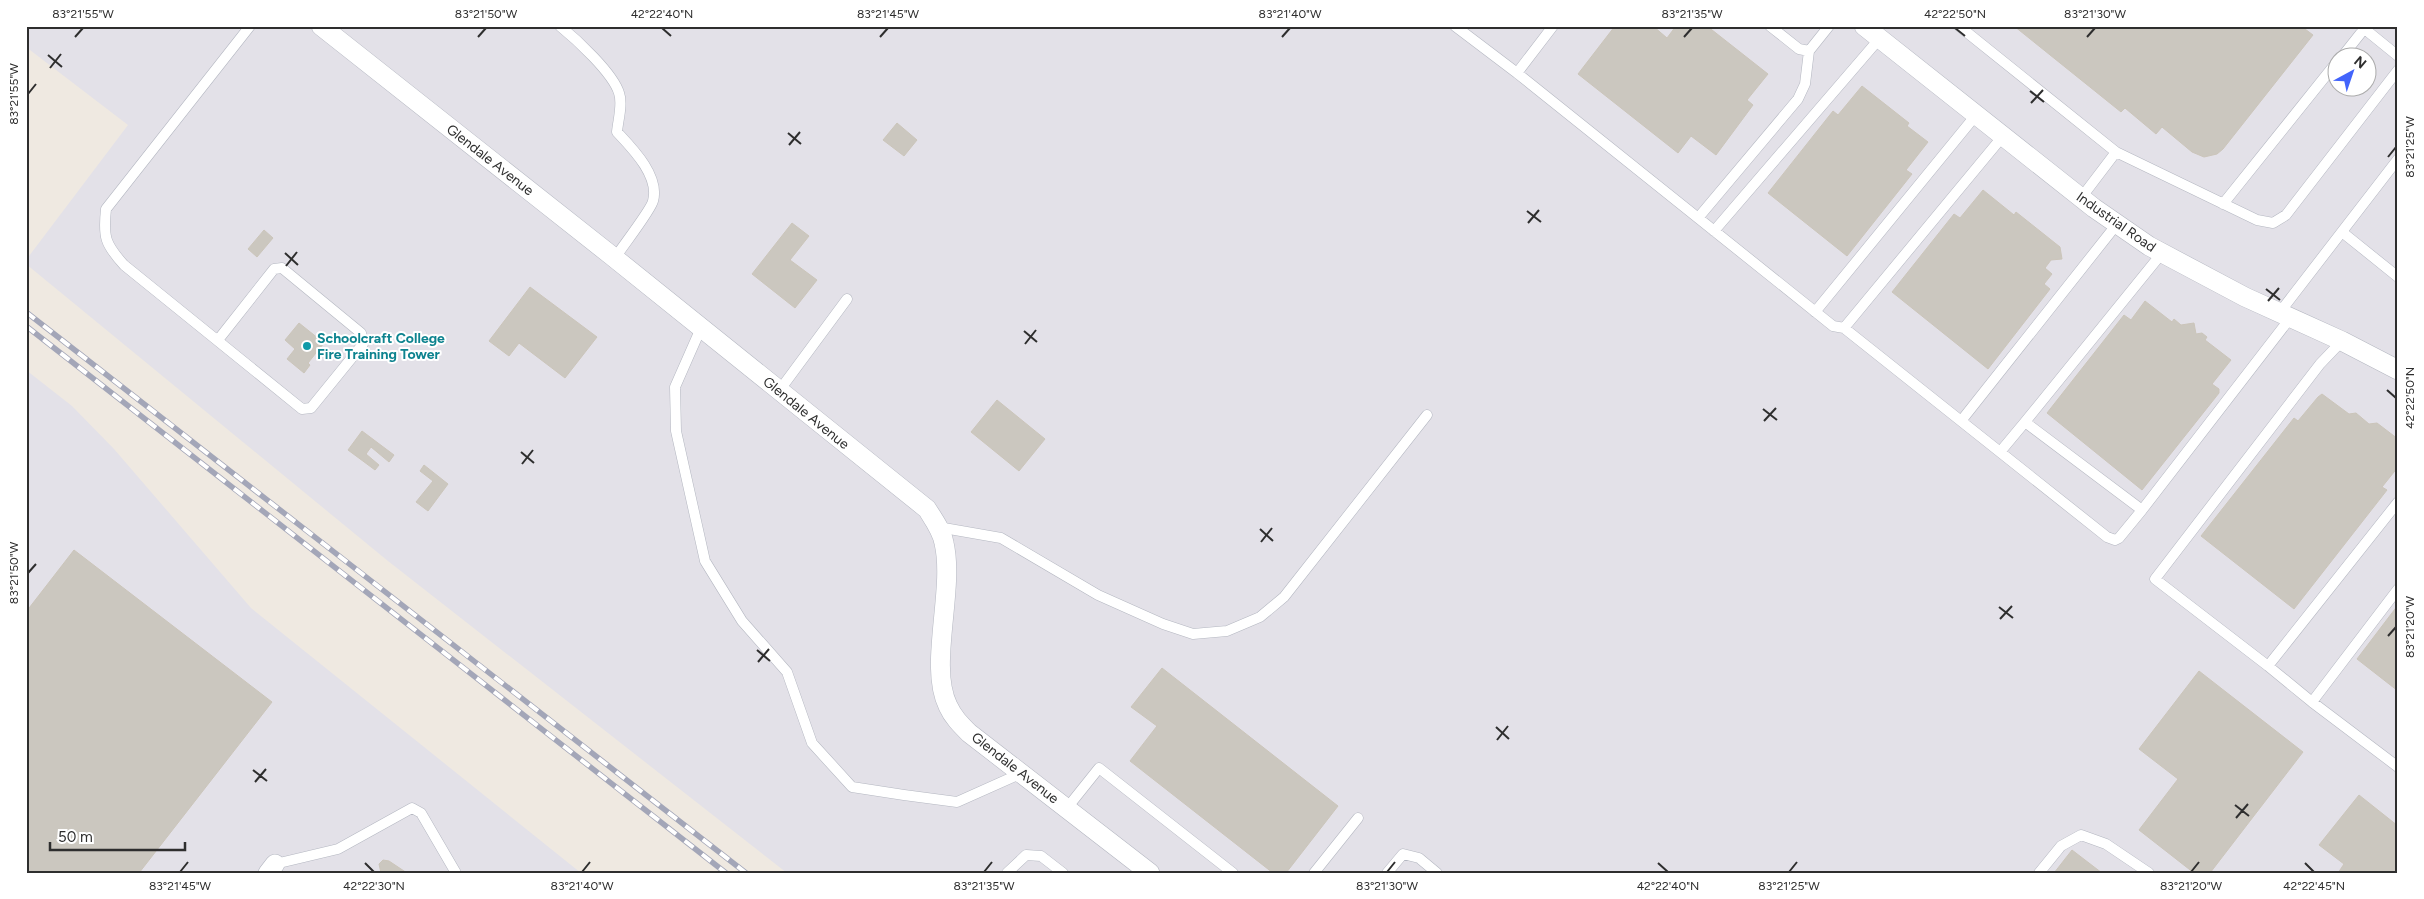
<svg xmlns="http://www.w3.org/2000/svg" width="2424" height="899" font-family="Figtree,sans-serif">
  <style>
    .industrial { fill: #e3e1e8; fill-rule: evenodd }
    .building { fill: #cbc7bf; stroke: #cbc5ba }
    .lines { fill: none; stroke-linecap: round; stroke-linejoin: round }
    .lane-casing { stroke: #b4b7c1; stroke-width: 11 }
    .street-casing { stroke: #b4b7c1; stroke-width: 20 }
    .lane { stroke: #fff; stroke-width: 10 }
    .street { stroke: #fff; stroke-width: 19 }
    .rail-casing { stroke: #a3a6b8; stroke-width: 5.5 }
    .rail { stroke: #fff; stroke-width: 4; stroke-dasharray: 11; stroke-linecap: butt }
    .ticks { fill: none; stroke: #2e2e2e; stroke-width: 2 }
    .culture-dot { fill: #0f9aa8; stroke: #fff; stroke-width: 2 }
    .labels { text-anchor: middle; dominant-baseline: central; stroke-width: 4; stroke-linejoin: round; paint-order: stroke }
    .street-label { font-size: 14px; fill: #2e2e2e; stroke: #fff }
    .culture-label { font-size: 14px; font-weight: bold; fill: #0d838f; stroke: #fff; text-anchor: start }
    .neatline { fill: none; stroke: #2e2e2e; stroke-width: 2 }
    .ticks-label { font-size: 12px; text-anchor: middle; fill: #2e2e2e }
  </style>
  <rect width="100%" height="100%" fill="#efe9e1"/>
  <path class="industrial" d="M 26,26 L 2398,26 L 2398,873 L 787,873 L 388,561 L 26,264 L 26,260 L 128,125 L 26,47 ZM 2336,58 L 2366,58 L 2366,88 L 2336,88 Z
    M 26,370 L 72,406 L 114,449 L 251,608 L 581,873 L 26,873 Z"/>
  <path class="building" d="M 1615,26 L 1653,26 L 1667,38 L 1676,26 L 1707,26 L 1768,74 L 1747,100 L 1753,105 L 1716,155 L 1691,136 L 1678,153 L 1578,74 Z
    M 2014,26 L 2301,26 L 2313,35 L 2223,149 L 2217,154 L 2204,157 L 2192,152 L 2162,127 L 2156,134 L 2125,108 L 2121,112 Z
    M 1862,86 L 1909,123 L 1907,126 L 1928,142 L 1906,170 L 1912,174 L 1847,256 L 1768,193 L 1833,111 L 1838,115 Z
    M 897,123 L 917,140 L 904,156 L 883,140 Z
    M 1983,190 L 2014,215 L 2016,212 L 2060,247 L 2062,259 L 2051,260 L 2045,268 L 2052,274 L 2044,284 L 2050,289 L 1988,369 L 1892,292 L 1954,214 L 1960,218 Z
    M 792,223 L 809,236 L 790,260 L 817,280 L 795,308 L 752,274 Z
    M 264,230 L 273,238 L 257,257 L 248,249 Z
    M 530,287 L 597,337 L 565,378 L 519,343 L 509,356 L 489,341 Z
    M 2145,301 L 2172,322 L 2174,319 L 2181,325 L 2194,323 L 2196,334 L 2202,333 L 2207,337 L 2205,340 L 2231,360 L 2212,384 L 2219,389 L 2219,393 L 2142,490 L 2047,413 L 2124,315 L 2131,320 Z
    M 299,323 L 324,343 L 308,363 L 310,365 L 304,373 L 287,359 L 295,349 L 285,340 Z
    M 2322,394 L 2349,414 L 2356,413 L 2369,424 L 2377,423 L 2398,439 L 2398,467 L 2382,487 L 2387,490 L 2294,609 L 2201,536 L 2294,418 L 2298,421 L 2318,397 Z
    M 997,400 L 1045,439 L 1019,471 L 971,432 Z
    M 362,431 L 394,455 L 389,462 L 371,447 L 366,454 L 379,465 L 375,470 L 348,450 Z
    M 424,465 L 448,484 L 428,511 L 416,502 L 433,481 L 420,471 Z
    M 74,550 L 272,702 L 139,873 L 26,873 L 26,612 Z
    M 2398,605 L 2398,691 L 2357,659 Z
    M 1162,668 L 1338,806 L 1286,873 L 1273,873 L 1130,761 L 1157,726 L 1131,707 Z
    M 2199,671 L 2303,752 L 2210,873 L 2194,873 L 2139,830 L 2178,779 L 2139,749 Z
    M 2359,795 L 2398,826 L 2398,873 L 2338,873 L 2344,864 L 2319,845 Z
    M 2072,850 L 2102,873 L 2054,873 Z
    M 383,860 L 389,861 L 407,873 L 381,873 L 379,864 Z"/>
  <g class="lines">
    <defs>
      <path id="lane" d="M 560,26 C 576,39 613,73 619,93 C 623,104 618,120 617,132 C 632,148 660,176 653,201 C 651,210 622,247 615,258
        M 1455,26 L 1517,73 L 1553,26
        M 1770,26 L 1799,49 L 1809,51 L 1829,26
        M 1959,26 L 2116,152 L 2257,220 L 2273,223 L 2286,215 L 2398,70
        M 2361,26 L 2398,56
        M 2341,58 L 2364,29
        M 1517,73 L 1833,326 L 1844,328 L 2003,136
        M 2081,198 L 2116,152
        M 2223,204 L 2336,63
        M 1698,218 L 1798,99 L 1805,84 L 1809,51
        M 1714,231 L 1880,38
        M 2342,232 L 2398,277
        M 2162,253 L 2025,422 L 2142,510 L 2291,317
        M 1815,312 L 1976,115
        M 2280,312 L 2398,159
        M 701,328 L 675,387 L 676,431 L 705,561 L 742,621 L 787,672 L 812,743 L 852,787 L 904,795 L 957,802 L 1022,773
        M 1844,328 L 1961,421 L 2117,224
        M 218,340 L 274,269 L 282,268 L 361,333 L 363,344 L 311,408 L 302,409 L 124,265 C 105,244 103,237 106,209 L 250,26
        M 2342,341 L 2320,364 L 2155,579 L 2268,666 L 2398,502
        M 779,391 L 847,299
        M 1961,421 L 2107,537 L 2115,540 L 2119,538 L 2142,510
        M 2000,452 L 2025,422
        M 938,527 L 1001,538 L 1098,595 L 1163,624 L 1193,634 L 1227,631 L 1260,617 L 1284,597 L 1427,415
        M 2268,666 L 2312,702 L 2398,589
        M 2312,702 L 2398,767
        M 1067,808 L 1099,768 L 1233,873
        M 275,864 L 338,849 L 412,808 L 421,813 L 456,873
        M 1007,873 L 1026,855 L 1041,856 L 1063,873
        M 1314,873 L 1358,818
        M 1387,873 L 1403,854 L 1419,858 L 1437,873
        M 2039,873 L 2061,846 L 2081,835 L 2106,844 L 2149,873"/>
      <path id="street" d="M 321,26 L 612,256 L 927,509 C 934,520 942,531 944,543 C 955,590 928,666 948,706 C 953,717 960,724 969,733 L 1150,873
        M 1864,26 L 2094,208 L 2149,246 L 2245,297 L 2342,341 L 2398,370
        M 268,873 L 275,864"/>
    </defs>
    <use href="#lane" class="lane-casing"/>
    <use href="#street" class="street-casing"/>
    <use href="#lane" class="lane"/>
    <use href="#street" class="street"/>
    <defs>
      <path id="rail" d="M 26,312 L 746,873
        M 26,326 L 726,873"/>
    </defs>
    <use href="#rail" class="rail-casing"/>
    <use href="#rail" class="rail"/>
  </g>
  <path class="ticks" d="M 662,28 L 671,36M 1955,28 L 1965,36M 75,37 L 83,28M 478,37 L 486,28M 880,37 L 888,28M 1282,37 L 1290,28M 1684,37 L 1692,28M 2087,37 L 2095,28M 48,55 L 62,67M 50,68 L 61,54M 2030,91 L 2044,102M 28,94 L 36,84M 2031,103 L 2043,90M 788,133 L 801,144M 789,145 L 800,132M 2388,157 L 2396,147M 1527,211 L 1541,222M 1528,223 L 1539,210M 285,253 L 298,265M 286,266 L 297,252M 2266,289 L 2280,300M 2268,301 L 2279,288M 1024,331 L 1037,342M 1025,344 L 1036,330M 2387,390 L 2396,398M 1763,409 L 1777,420M 1764,421 L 1776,408M 521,452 L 534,463M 522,464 L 533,450M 1260,529 L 1273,541M 1261,542 L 1272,528M 28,573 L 36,564M 1999,607 L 2013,618M 2000,619 L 2012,606M 2388,636 L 2396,627M 757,650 L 770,661M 758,662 L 769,649M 1496,727 L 1509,739M 1497,740 L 1508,726M 253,770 L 267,781M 255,782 L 266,769M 2235,805 L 2249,816M 2236,818 L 2248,804M 365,863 L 374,872M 1658,863 L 1668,872M 2305,863 L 2314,872M 180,872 L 188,862M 582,872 L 590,862M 984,872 L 992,862M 1387,872 L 1395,862M 1789,872 L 1797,862M 2191,872 L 2199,862"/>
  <circle class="culture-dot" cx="307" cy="346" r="5"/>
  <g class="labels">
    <g class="street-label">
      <text transform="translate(490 160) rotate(38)">Glendale Avenue</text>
      <text transform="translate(2116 222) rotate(35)">Industrial Road</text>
      <text transform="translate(806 413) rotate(39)">Glendale Avenue</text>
      <text transform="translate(1015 768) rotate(38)">Glendale Avenue</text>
    </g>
    <g class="culture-label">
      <text x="317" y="338">Schoolcraft College<tspan x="317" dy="16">Fire Training Tower</tspan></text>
    </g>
  </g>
  <rect width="2424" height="899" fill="none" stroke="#ffffff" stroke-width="55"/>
  <g transform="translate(2352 72) rotate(40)"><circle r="24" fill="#ffffff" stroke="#ababab"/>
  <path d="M0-4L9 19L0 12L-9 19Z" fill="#4264fb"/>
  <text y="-8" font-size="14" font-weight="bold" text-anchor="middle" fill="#2e2e2e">N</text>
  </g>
  <path d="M50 842v8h135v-8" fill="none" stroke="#2e2e2e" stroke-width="2.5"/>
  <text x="58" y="842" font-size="15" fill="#2e2e2e" stroke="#ffffff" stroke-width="4" paint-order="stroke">50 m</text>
  <rect x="28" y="28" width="2368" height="844" class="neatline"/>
  <g class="ticks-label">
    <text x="83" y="18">83°21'55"W</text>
    <text x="486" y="18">83°21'50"W</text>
    <text x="662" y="18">42°22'40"N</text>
    <text x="888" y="18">83°21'45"W</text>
    <text x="1290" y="18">83°21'40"W</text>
    <text x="1692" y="18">83°21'35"W</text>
    <text x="1955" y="18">42°22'50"N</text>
    <text x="2095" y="18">83°21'30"W</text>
    <text transform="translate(14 94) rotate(-90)" y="4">83°21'55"W</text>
    <text transform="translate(2410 147) rotate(-90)" y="4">83°21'25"W</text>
    <text transform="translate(2410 398) rotate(-90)" y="4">42°22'50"N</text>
    <text transform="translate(14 573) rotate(-90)" y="4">83°21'50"W</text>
    <text transform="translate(2410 627) rotate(-90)" y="4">83°21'20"W</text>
    <text x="180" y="890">83°21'45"W</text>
    <text x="374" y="890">42°22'30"N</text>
    <text x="582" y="890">83°21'40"W</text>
    <text x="984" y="890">83°21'35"W</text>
    <text x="1387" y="890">83°21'30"W</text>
    <text x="1668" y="890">42°22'40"N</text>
    <text x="1789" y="890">83°21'25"W</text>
    <text x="2191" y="890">83°21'20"W</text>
    <text x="2314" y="890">42°22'45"N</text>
  </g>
</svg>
